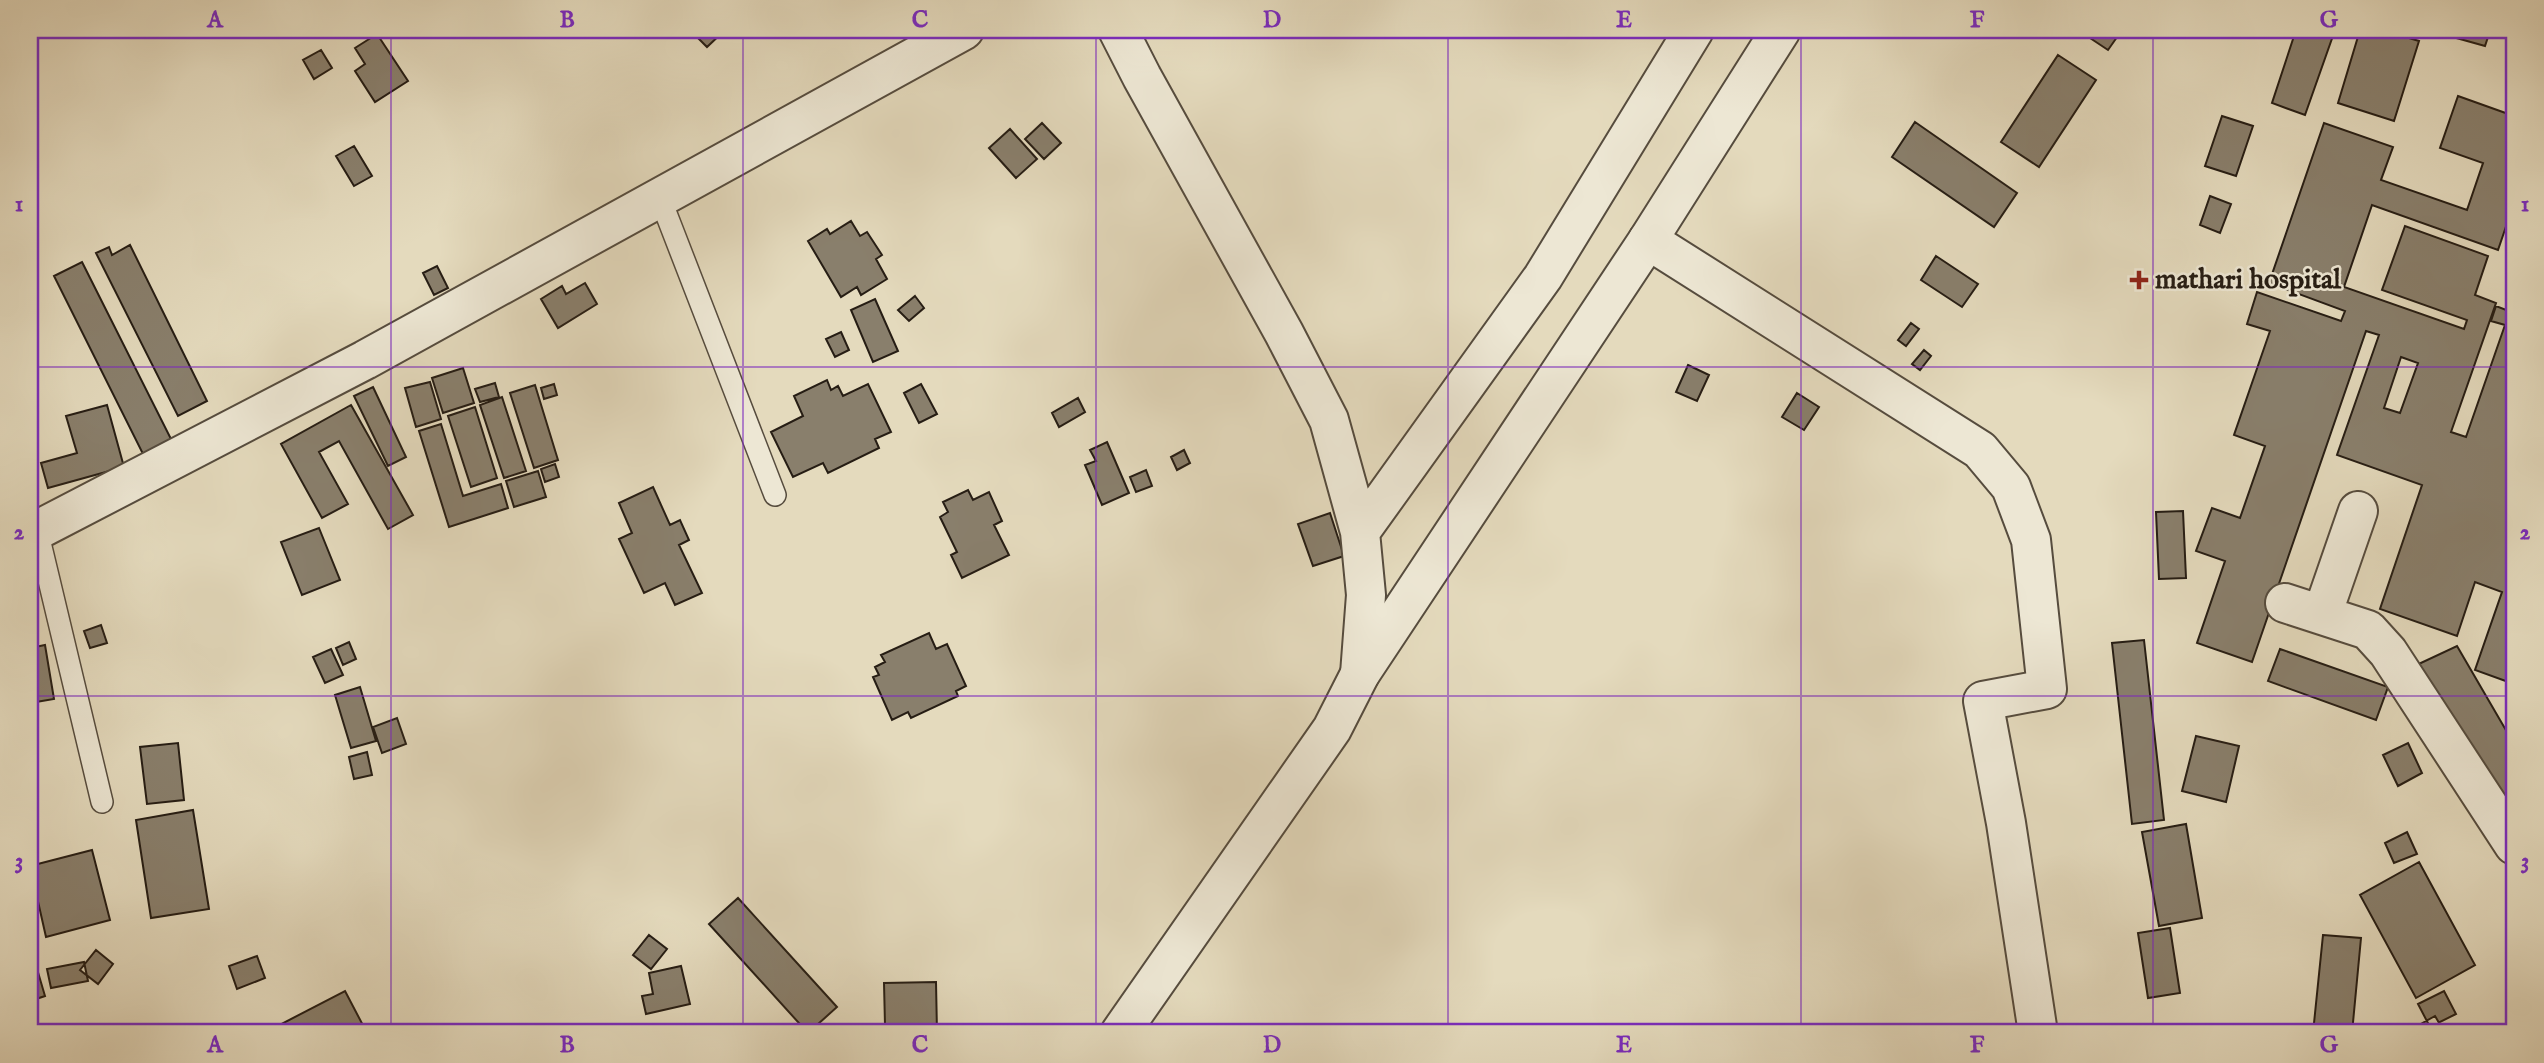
<svg xmlns="http://www.w3.org/2000/svg" width="2544" height="1063" font-family="'IM FELL English',serif">
  <style>
    .building { fill: #897f6c; stroke: #261d14; stroke-width: 2; fill-rule: evenodd }
    .lines { fill: none; stroke-linecap: round; stroke-linejoin: round }
    .service-casing { stroke: #564c3e; stroke-width: 24 }
    .minor-casing { stroke: #564c3e; stroke-width: 42 }
    .tertiary-casing { stroke: #564c3e; stroke-width: 42 }
    .service { stroke: #ede7d4; stroke-width: 21 }
    .minor { stroke: #ede7d4; stroke-width: 38 }
    .tertiary { stroke: #ede7d4; stroke-width: 38 }
    .grid { fill: none; stroke: #7b2cbf; stroke-width: 2; stroke-opacity: 0.55 }
    .poi-dot { fill: #8f2418; stroke: #ede7d4; stroke-width: 2.5 }
    .labels { text-anchor: middle; dominant-baseline: central; stroke-width: 5; stroke-linejoin: round; paint-order: stroke }
    .poi-label { font-size: 28px; font-weight: bold; fill: #261d14; stroke: #ede7d4; text-anchor: start }
    .neatline { fill: none; stroke: #7b2cbf; stroke-width: 2.5 }
    .grid-label { font-size: 23px; text-anchor: middle; font-weight: bold; fill: #7b2cbf }
  </style>
  <rect width="100%" height="100%" fill="#e4dabd"/>
  <filter id="stains"><feTurbulence type="fractalNoise" baseFrequency=".00286" numOctaves="4"/><feColorMatrix values="0 0 0 0 .2 0 0 0 0 .09 0 0 0 0 .02 0 0 0 .5 -.17"/></filter>
  <radialGradient id="worn" r=".72"><stop offset=".6" stop-color="#630" stop-opacity="0"/><stop offset="1" stop-color="#630" stop-opacity=".3"/></radialGradient>
  <path class="building" d="M 690,30 L 725,30 L 707,47 Z
    M 2078,30 L 2122,30 L 2108,50 Z
    M 2296,30 L 2335,30 L 2305,115 L 2272,103 Z
    M 2360,30 L 2382,30 L 2419,41 L 2394,121 L 2338,103 Z
    M 2443,30 L 2514,30 L 2514,38 L 2490,31 L 2485,46 L 2442,34 Z
    M 377,34 L 408,81 L 375,102 L 355,71 L 365,64 L 355,48 Z
    M 321,50 L 332,68 L 314,79 L 303,60 Z
    M 2058,55 L 2096,80 L 2039,167 L 2001,142 Z
    M 2458,96 L 2514,116 L 2514,203 L 2498,250 L 2372,205 L 2344,287 L 2464,329 L 2467,320 L 2382,290 L 2405,226 L 2488,256 L 2475,295 L 2496,303 L 2451,432 L 2466,437 L 2505,325 L 2491,321 L 2496,306 L 2514,313 L 2514,684 L 2475,670 L 2502,592 L 2475,582 L 2457,636 L 2380,609 L 2422,485 L 2337,455 L 2379,335 L 2366,331 L 2252,662 L 2197,643 L 2225,561 L 2196,551 L 2212,508 L 2240,518 L 2265,446 L 2234,435 L 2270,331 L 2247,324 L 2257,292 L 2341,321 L 2345,311 L 2269,283 L 2324,123 L 2393,147 L 2381,180 L 2467,210 L 2483,163 L 2440,148 ZM 2401,357 L 2418,363 L 2400,413 L 2384,408 Z
    M 2222,116 L 2253,126 L 2236,176 L 2205,166 Z
    M 1915,122 L 2017,193 L 1994,227 L 1892,157 Z
    M 1042,123 L 1061,143 L 1044,159 L 1025,139 Z
    M 1010,129 L 1037,159 L 1016,178 L 989,148 Z
    M 354,146 L 372,176 L 354,186 L 336,156 Z
    M 2210,196 L 2231,204 L 2220,233 L 2200,225 Z
    M 851,221 L 860,236 L 867,232 L 882,255 L 876,259 L 887,279 L 861,295 L 857,287 L 841,297 L 808,241 L 827,229 L 830,234 Z
    M 130,245 L 207,401 L 178,416 L 96,253 L 109,247 L 112,255 Z
    M 1936,256 L 1978,284 L 1962,307 L 1921,280 Z
    M 82,262 L 171,439 L 143,454 L 54,276 Z
    M 437,266 L 448,288 L 434,295 L 423,273 Z
    M 585,283 L 597,304 L 558,328 L 541,299 L 562,286 L 566,294 Z
    M 915,296 L 924,308 L 909,321 L 898,310 Z
    M 875,299 L 898,351 L 873,362 L 851,310 Z
    M 1911,323 L 1919,329 L 1906,346 L 1898,340 Z
    M 841,332 L 849,350 L 835,357 L 826,339 Z
    M 1924,350 L 1931,356 L 1920,370 L 1912,364 Z
    M 1688,365 L 1709,375 L 1697,401 L 1676,392 Z
    M 463,368 L 474,403 L 443,413 L 432,378 Z
    M 827,380 L 831,390 L 838,386 L 843,396 L 868,384 L 891,432 L 875,439 L 879,448 L 828,473 L 823,463 L 793,477 L 771,432 L 803,416 L 794,396 Z
    M 430,382 L 441,419 L 416,427 L 405,388 Z
    M 495,383 L 499,397 L 480,402 L 475,389 Z
    M 554,384 L 557,395 L 544,399 L 541,388 Z
    M 921,384 L 937,414 L 919,423 L 904,393 Z
    M 535,385 L 558,460 L 534,468 L 510,393 Z
    M 373,387 L 406,457 L 388,466 L 354,396 Z
    M 1797,393 L 1819,407 L 1804,430 L 1782,417 Z
    M 502,397 L 526,471 L 504,478 L 480,405 Z
    M 1078,398 L 1085,412 L 1059,427 L 1052,413 Z
    M 107,405 L 124,467 L 48,488 L 41,463 L 77,453 L 66,416 Z
    M 351,405 L 413,515 L 388,529 L 339,441 L 319,452 L 348,504 L 322,518 L 281,444 Z
    M 475,407 L 497,478 L 471,487 L 448,416 Z
    M 441,424 L 463,496 L 501,484 L 508,508 L 449,527 L 419,431 Z
    M 1107,442 L 1129,493 L 1102,505 L 1085,465 L 1096,461 L 1090,450 Z
    M 1184,450 L 1190,463 L 1177,470 L 1171,457 Z
    M 555,464 L 559,477 L 545,482 L 541,469 Z
    M 1146,470 L 1152,486 L 1136,492 L 1130,477 Z
    M 538,471 L 546,497 L 514,507 L 506,481 Z
    M 653,487 L 670,525 L 680,520 L 689,540 L 679,545 L 702,593 L 675,605 L 665,583 L 644,593 L 619,539 L 632,533 L 619,503 Z
    M 968,490 L 973,500 L 989,492 L 1002,521 L 994,525 L 1009,555 L 962,578 L 951,555 L 957,552 L 940,517 L 948,512 L 943,502 Z
    M 2183,511 L 2186,578 L 2159,579 L 2156,512 Z
    M 1330,513 L 1344,556 L 1313,566 L 1298,524 Z
    M 319,528 L 340,580 L 302,595 L 281,542 Z
    M 101,625 L 107,643 L 90,648 L 84,631 Z
    M 929,633 L 936,649 L 947,644 L 966,686 L 956,691 L 958,696 L 911,718 L 908,712 L 892,720 L 873,677 L 879,675 L 875,667 L 885,662 L 881,655 Z
    M 2144,640 L 2164,820 L 2132,824 L 2112,643 Z
    M 349,642 L 356,659 L 343,665 L 336,648 Z
    M 45,645 L 54,699 L 30,703 L 30,648 Z
    M 2457,646 L 2514,744 L 2514,835 L 2408,669 Z
    M 331,649 L 343,675 L 325,683 L 313,657 Z
    M 2280,649 L 2388,687 L 2376,720 L 2268,681 Z
    M 360,687 L 376,741 L 351,748 L 335,695 Z
    M 397,718 L 406,744 L 382,753 L 373,727 Z
    M 2196,736 L 2239,746 L 2226,802 L 2182,791 Z
    M 178,743 L 184,800 L 147,804 L 140,747 Z
    M 2408,743 L 2422,773 L 2398,786 L 2383,755 Z
    M 367,752 L 372,775 L 354,779 L 349,757 Z
    M 193,810 L 209,909 L 151,918 L 136,820 Z
    M 2186,824 L 2202,918 L 2159,926 L 2142,832 Z
    M 2407,832 L 2417,854 L 2394,863 L 2385,843 Z
    M 92,850 L 110,920 L 46,937 L 30,866 Z
    M 2419,862 L 2475,965 L 2416,998 L 2360,895 Z
    M 738,898 L 837,1007 L 808,1033 L 709,924 Z
    M 2170,928 L 2180,993 L 2148,998 L 2138,933 Z
    M 649,935 L 667,949 L 651,969 L 633,955 Z
    M 2323,935 L 2361,938 L 2352,1033 L 2313,1033 Z
    M 96,950 L 113,964 L 98,984 L 80,970 Z
    M 257,956 L 265,978 L 237,989 L 229,966 Z
    M 35,962 L 45,996 L 30,1001 L 30,964 Z
    M 84,962 L 88,981 L 51,988 L 47,969 Z
    M 681,966 L 690,1004 L 646,1014 L 642,996 L 653,994 L 649,973 Z
    M 936,982 L 937,1033 L 905,1033 L 905,1025 L 885,1025 L 884,983 Z
    M 345,991 L 367,1033 L 267,1033 L 266,1032 Z
    M 2444,991 L 2456,1014 L 2430,1027 L 2418,1004 Z
    M 2435,1016 L 2445,1033 L 2405,1033 Z"/>
  <g class="lines">
    <defs>
      <path id="service" d="M 660,198 L 775,495
        M 37,530 L 102,802"/>
      <path id="minor" d="M 1118,30 L 1142,77 L 1284,333 L 1329,420 L 1360,532 L 1366,595 L 1360,674
        M 1648,240 L 1980,450 L 2011,487 L 2031,540 L 2047,689 L 1983,701 L 2006,823 L 2038,1033
        M 1360,532 L 1543,277 L 1694,30
        M 30,534 L 365,360 L 964,30
        M 2285,603 L 2368,630 L 2388,652 L 2514,845
        M 2322,615 L 2358,511"/>
      <path id="tertiary" d="M 1120,1033 L 1332,729 L 1360,674 L 1648,240 L 1781,30"/>
    </defs>
    <use href="#service" class="service-casing"/>
    <use href="#minor" class="minor-casing"/>
    <use href="#tertiary" class="tertiary-casing"/>
    <use href="#service" class="service"/>
    <use href="#minor" class="minor"/>
    <use href="#tertiary" class="tertiary"/>
  </g>
  <path class="grid" d="M 391,30 L 391,1033M 743,30 L 743,1033M 1096,30 L 1096,1033M 1448,30 L 1448,1033M 1801,30 L 1801,1033M 2153,30 L 2153,1033M 30,367 L 2514,367M 30,696 L 2514,696"/>
  <path class="poi-dot" d="M2135.5 269.5h7v7h7v7h-7v7h-7v-7h-7v-7h7z"/>
  <g class="labels">
    <g class="poi-label">
      <text x="2155" y="280">mathari hospital</text>
    </g>
  </g>
  <rect width="2544" height="1063" fill="none" stroke="#e4dabd" stroke-width="77"/>
  <rect x="38" y="38" width="2468" height="986" class="neatline"/>
  <g class="grid-label">
    <text x="215" y="27">A</text>
    <text x="567" y="27">B</text>
    <text x="920" y="27">C</text>
    <text x="1272" y="27">D</text>
    <text x="1624" y="27">E</text>
    <text x="1977" y="27">F</text>
    <text x="2329" y="27">G</text>
    <text x="19" y="211">1</text>
    <text x="2525" y="211">1</text>
    <text x="19" y="539">2</text>
    <text x="2525" y="539">2</text>
    <text x="19" y="868">3</text>
    <text x="2525" y="868">3</text>
    <text x="215" y="1052">A</text>
    <text x="567" y="1052">B</text>
    <text x="920" y="1052">C</text>
    <text x="1272" y="1052">D</text>
    <text x="1624" y="1052">E</text>
    <text x="1977" y="1052">F</text>
    <text x="2329" y="1052">G</text>
  </g>
  <rect width="100%" height="100%" filter="url(#stains)"/>
  <rect width="100%" height="100%" fill="url(#worn)"/>
</svg>
